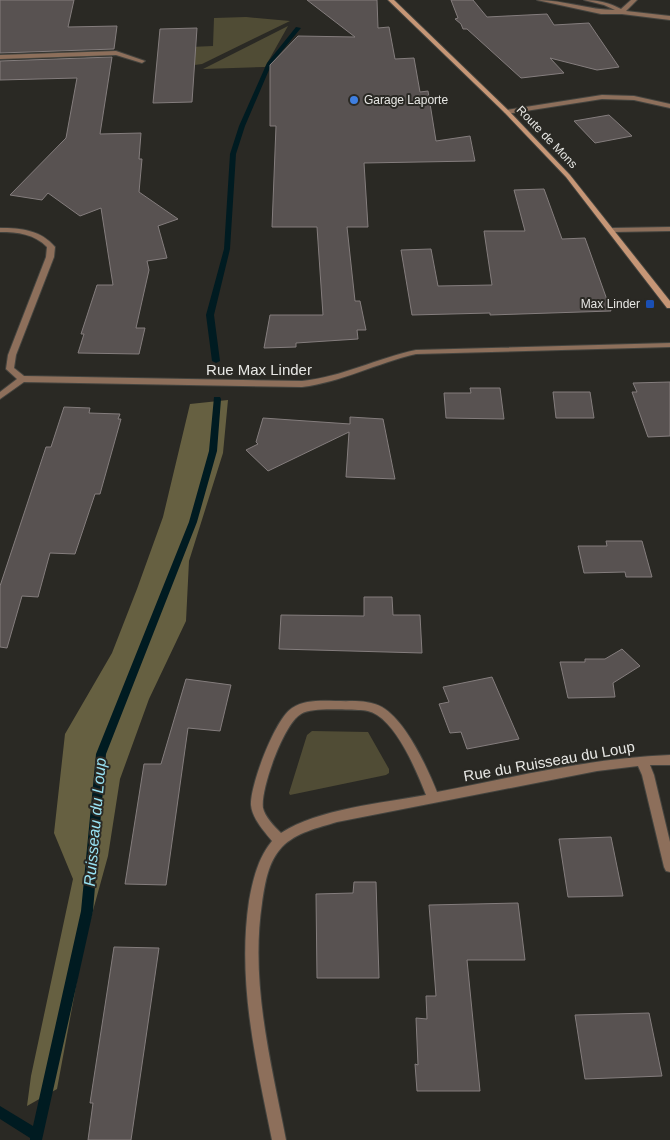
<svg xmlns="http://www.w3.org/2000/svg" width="670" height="1140" font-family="Arial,sans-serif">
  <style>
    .green { fill: #504c35 }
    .forest { fill: #666041 }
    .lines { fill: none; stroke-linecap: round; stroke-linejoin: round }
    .stream { fill: #001b21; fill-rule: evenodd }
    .building { fill: #585251; stroke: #847d7d }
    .minor-casing { stroke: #44443f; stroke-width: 2 }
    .secondary-casing { stroke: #44443f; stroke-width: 2 }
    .minor { fill: #8d6f5b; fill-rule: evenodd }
    .secondary { fill: #c69676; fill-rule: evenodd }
    .shop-dot { fill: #3f7fe0; stroke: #2a2924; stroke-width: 2 }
    .transit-dot { fill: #1a4fb4; stroke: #2a2924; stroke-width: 2 }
    .labels { text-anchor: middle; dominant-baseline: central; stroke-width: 4; stroke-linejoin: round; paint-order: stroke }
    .far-poi-label { font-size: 12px; fill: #e7e7e4; stroke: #2a2924; text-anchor: start }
    .far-street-label { font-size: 12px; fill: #e7e7e4; stroke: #2a2924 }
    .street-label { font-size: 15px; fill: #e7e7e4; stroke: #2a2924 }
    .water-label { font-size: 16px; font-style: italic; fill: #99e3f4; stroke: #2a2924 }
  </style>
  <rect width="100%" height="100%" fill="#2a2924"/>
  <path class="green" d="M 246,17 L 290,21 L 202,64 L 187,66 L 190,47 L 213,46 L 214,18 Z
    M 288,26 L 265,67 L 203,69 Z
    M 312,731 L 368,732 L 389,769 L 389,773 L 386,775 L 290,795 L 289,793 L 307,735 Z"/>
  <path class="forest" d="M 228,400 L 223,453 L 189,561 L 186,621 L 149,699 L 120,779 L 108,856 L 84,943 L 57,1089 L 27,1106 L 31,1076 L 73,879 L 54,833 L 65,734 L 112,653 L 137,589 L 163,517 L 190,404 Z"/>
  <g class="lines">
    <path class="stream" d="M 296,27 L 301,28 L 272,63 L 245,126 L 236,154 L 230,249 L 214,315 L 220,361 L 216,363 L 212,361 L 206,315 L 224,249 L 230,154 L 239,126 L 267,63 Z
      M 214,397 L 220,397 L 221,399 L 217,451 L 197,522 L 106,754 L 93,911 L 42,1140 L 30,1140 L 30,1138 L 0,1119 L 0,1106 L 33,1126 L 81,911 L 96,754 L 189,522 L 209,451 Z"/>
  </g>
  <path class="building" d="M 0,0 L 74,0 L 68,27 L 117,26 L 114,49 L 0,53 Z
    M 307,0 L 377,0 L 378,28 L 389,27 L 395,59 L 414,58 L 420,92 L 428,91 L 436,141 L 470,136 L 475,161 L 364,163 L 368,227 L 347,227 L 355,301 L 360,301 L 366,330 L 357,330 L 358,339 L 296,343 L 296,347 L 264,348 L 270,315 L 323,315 L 317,227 L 272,227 L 276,126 L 270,126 L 270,65 L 298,36 L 355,37 Z
    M 451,0 L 473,0 L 487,17 L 547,14 L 554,25 L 589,23 L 619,67 L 597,70 L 550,58 L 564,73 L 521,78 L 467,29 L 463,29 L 461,24 L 455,19 L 458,18 Z
    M 197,28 L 192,102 L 153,103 L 160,29 Z
    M 112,57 L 100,134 L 141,133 L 139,159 L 142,159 L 139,192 L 178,219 L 158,226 L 167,258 L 147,261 L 149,270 L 136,328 L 145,328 L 139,354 L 78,353 L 84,334 L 81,334 L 97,285 L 113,285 L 101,208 L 80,216 L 48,193 L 42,200 L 10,195 L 66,138 L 77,78 L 0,80 L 0,61 Z
    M 609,115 L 632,136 L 595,143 L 574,121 Z
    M 544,189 L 562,239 L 585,238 L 611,311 L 490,315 L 490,313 L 412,315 L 401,250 L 431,249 L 438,286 L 492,285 L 484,231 L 525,231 L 514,190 Z
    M 670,382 L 670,436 L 648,437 L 632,392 L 637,392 L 633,383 Z
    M 470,388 L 500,388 L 504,419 L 446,418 L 444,393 L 471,393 Z
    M 553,392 L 590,392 L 594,418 L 556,418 Z
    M 64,407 L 90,408 L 89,413 L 120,414 L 118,419 L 121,419 L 100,494 L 95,494 L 75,554 L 50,553 L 38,597 L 22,596 L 7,648 L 0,647 L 0,586 L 46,447 L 51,447 Z
    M 350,417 L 383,419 L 395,479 L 346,477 L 349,432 L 268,471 L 246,450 L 258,444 L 256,442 L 263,418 L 350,424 Z
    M 606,541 L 642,541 L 652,577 L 626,577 L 625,572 L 584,573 L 578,546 L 607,546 Z
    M 364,597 L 392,597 L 393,615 L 420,615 L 422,653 L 279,649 L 281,615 L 364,616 Z
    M 622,649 L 640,666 L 613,683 L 615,697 L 568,698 L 560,662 L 585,662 L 585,659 L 605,659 Z
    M 492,677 L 519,739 L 467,749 L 461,732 L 450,733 L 439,704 L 449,702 L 443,687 Z
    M 186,679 L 231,685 L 220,731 L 188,728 L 166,885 L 125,884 L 144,764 L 161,764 Z
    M 611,837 L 623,896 L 568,897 L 559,839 Z
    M 354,882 L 376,882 L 379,978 L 317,978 L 316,894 L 353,893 Z
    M 518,903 L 525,960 L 467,960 L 480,1091 L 417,1091 L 415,1064 L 418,1065 L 416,1018 L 427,1019 L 426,996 L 436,996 L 429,905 Z
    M 114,947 L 159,948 L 131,1140 L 88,1140 L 93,1103 L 90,1103 Z
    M 649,1013 L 662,1076 L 585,1079 L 575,1015 Z"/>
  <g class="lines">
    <defs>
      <path id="minor" d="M 537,0 C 564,0 589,10 615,10 L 604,5 L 584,0 C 598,0 610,3 621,9 L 631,0 L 637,0 L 626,11 L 670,16 L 670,20 L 622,14 L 601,14 Z
        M 116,51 L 145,61 L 142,63 L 116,55 L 0,59 L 0,55 Z
        M 602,95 L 634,96 L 670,104 L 670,108 L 634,100 L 602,99 L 507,114 L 504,112 L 507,110 Z
        M 670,227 L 670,231 L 613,232 L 609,230 L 613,228 Z
        M 0,228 C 21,228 41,230 55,247 L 54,257 L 16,355 L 14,368 L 24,376 L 302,381 C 342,377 377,358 416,350 L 670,343 L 670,347 L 416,354 C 377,363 342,382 302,387 L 24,382 L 0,399 L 0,392 L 17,379 L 6,369 L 8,355 L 46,257 L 47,247 C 34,234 18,232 0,232 Z
        M 352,701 C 362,701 373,702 382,707 C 406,721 427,767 437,792 C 514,777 591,758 670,755 L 670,765 L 650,765 L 654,775 L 670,842 L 670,872 L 666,871 L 664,867 L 642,775 L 638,766 L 597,771 L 337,822 C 318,828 297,832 282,847 C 268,862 265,883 262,903 C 250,983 271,1062 286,1140 L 272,1140 C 256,1061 237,982 249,901 C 253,879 258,858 272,841 C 264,831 252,818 251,805 C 250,785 275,719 292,708 C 308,697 333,702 352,701 ZM 358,710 C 365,710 371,711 377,715 C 399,729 416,770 426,795 C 382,803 318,809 281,833 C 274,826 265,817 263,808 C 260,790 284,723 301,714 C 313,707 343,710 358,710 Z"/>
      <path id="secondary" d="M 388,0 L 394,0 L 509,111 L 570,175 L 670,301 L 670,308 L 667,308 L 566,177 L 505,113 Z"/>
    </defs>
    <use href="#minor" class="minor-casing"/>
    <use href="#secondary" class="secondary-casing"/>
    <use href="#minor" class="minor"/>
    <use href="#secondary" class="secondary"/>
  </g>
  <circle class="shop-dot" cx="354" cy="100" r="5"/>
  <rect class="transit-dot" x="645" y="299" width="10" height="10" rx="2.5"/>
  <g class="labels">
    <g class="far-poi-label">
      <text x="364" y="100">Garage Laporte</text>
      <text x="640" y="304" text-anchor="end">Max Linder</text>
    </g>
    <g class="far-street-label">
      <text transform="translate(547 137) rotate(46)">Route de Mons</text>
    </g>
    <g class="street-label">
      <text x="259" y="369">Rue Max Linder</text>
      <text transform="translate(549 761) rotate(-10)">Rue du Ruisseau du Loup</text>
    </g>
    <g class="water-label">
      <text transform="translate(95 822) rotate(-85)">Ruisseau du Loup</text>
    </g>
  </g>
</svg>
